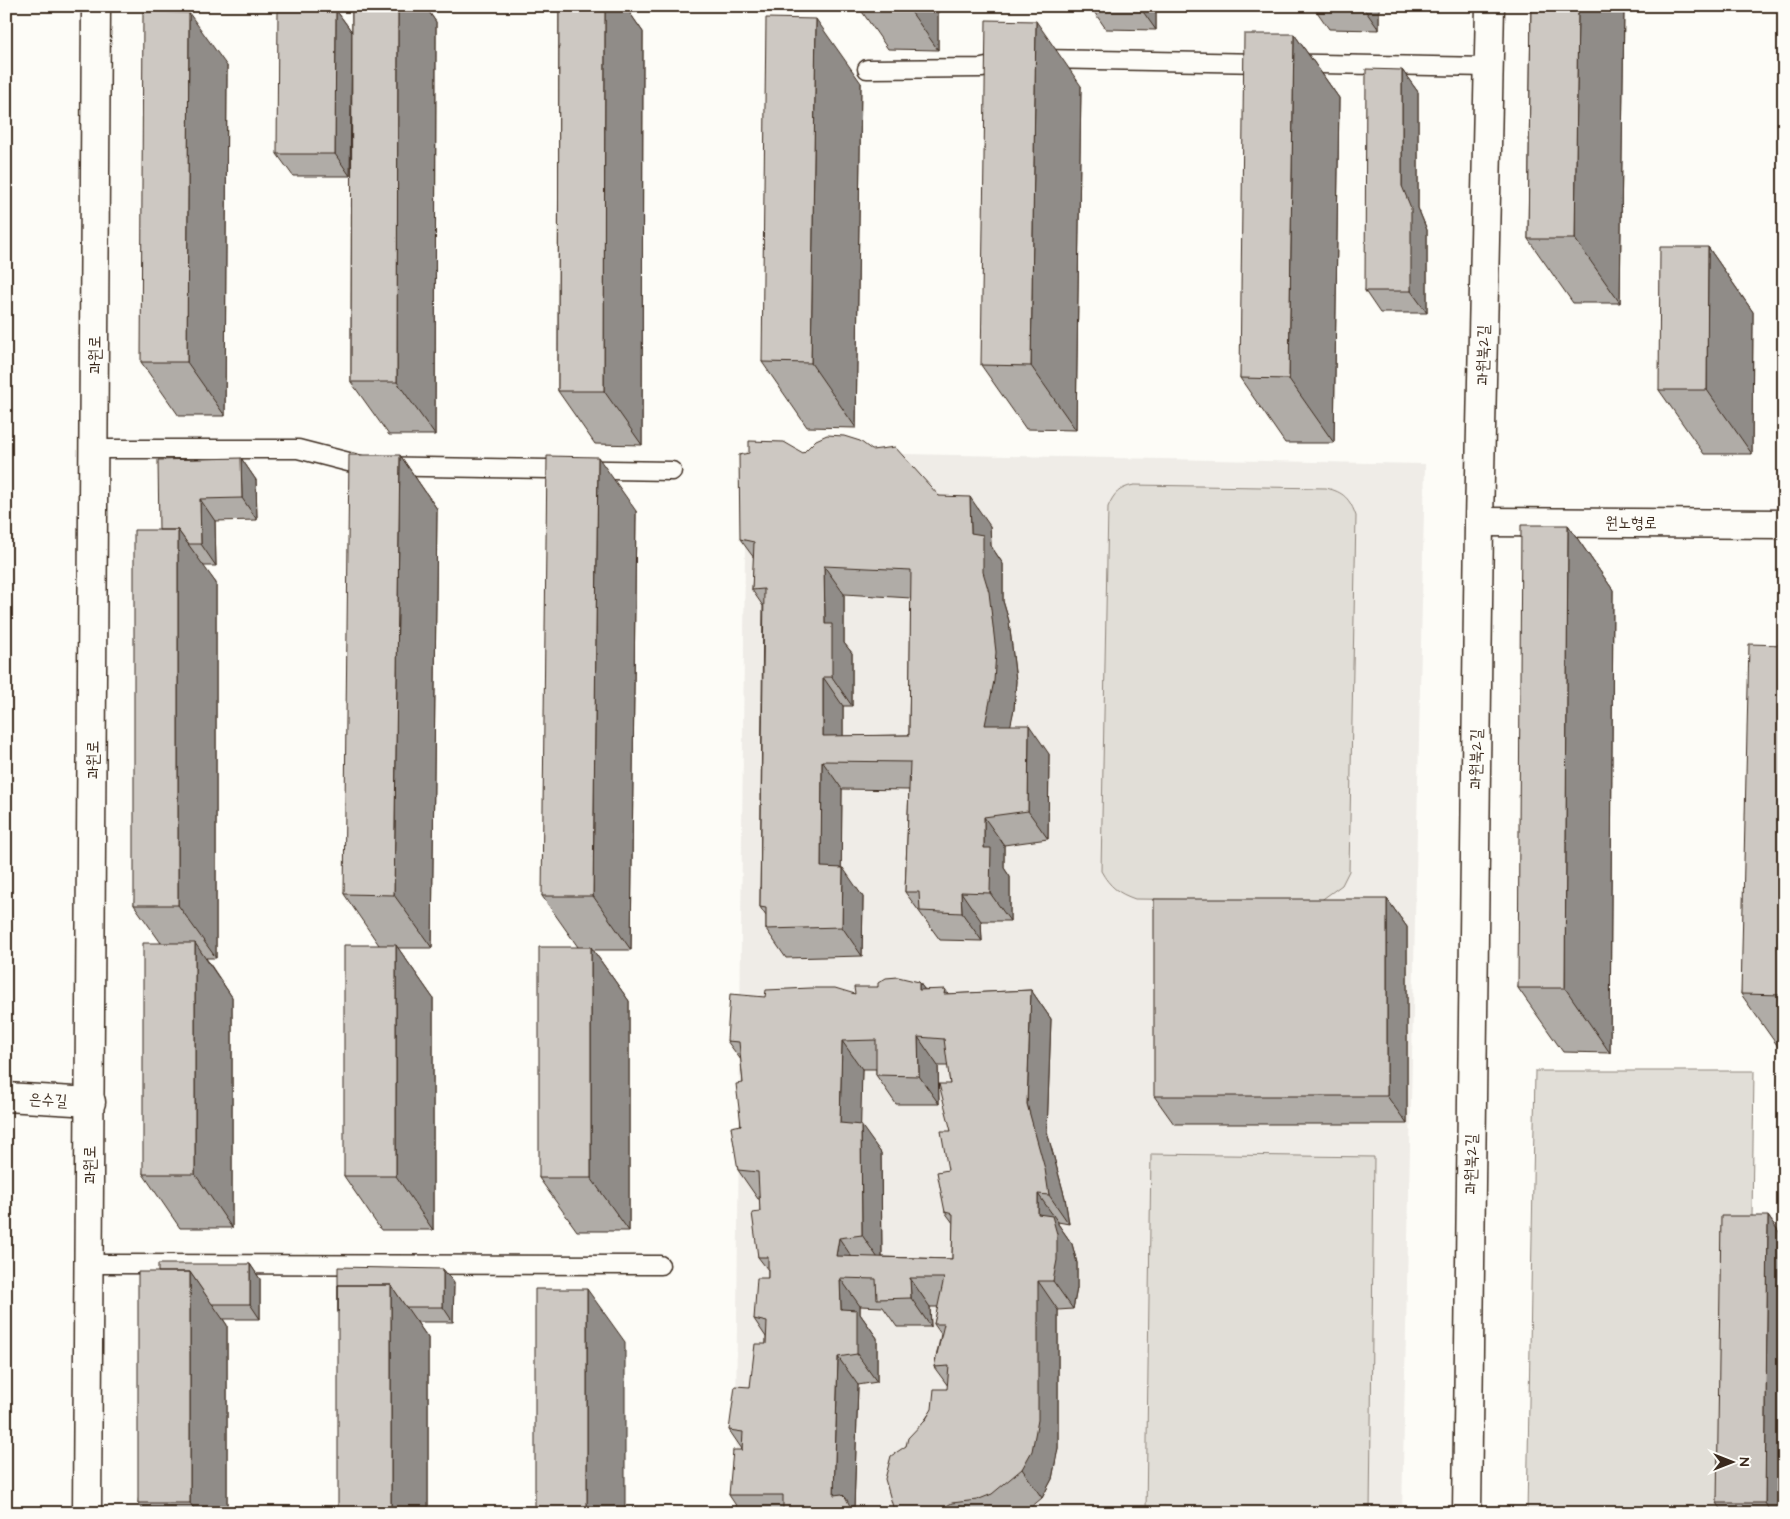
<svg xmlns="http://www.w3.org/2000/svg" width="1790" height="1519" font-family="'Architects Daughter','Poor Story',sans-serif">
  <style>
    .built { fill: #efece7 }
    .green { fill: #e1ded7; stroke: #8e847a }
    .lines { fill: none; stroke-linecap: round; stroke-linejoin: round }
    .service-casing { stroke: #3b2a1e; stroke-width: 21 }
    .minor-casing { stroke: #3b2a1e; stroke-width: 31 }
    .tertiary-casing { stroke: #3b2a1e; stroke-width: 31 }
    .secondary-casing { stroke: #3b2a1e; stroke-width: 31 }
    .service { stroke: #fdfcf7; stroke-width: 18 }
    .minor { stroke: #fdfcf7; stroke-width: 28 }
    .tertiary { stroke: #fdfcf7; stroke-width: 28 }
    .secondary { stroke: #fdfcf7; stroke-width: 28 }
    .wall { fill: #b0aca7; stroke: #3b2a1e; fill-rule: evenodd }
    .shaded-wall { fill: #908c88; stroke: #3b2a1e }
    .building { fill: #cdc8c2; stroke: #3b2a1e; fill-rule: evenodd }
    .labels { text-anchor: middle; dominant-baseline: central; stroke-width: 5; stroke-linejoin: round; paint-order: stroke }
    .street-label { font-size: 16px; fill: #3b2a1e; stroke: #fdfcf7 }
  </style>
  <rect width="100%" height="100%" fill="#fdfcf7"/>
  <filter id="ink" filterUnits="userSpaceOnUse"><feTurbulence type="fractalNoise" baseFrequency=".02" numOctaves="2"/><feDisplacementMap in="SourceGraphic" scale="10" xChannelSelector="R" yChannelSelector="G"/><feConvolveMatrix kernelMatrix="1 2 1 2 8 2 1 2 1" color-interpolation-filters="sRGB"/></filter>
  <g filter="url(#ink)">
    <path class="built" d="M 746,451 L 1425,464 L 1402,1513 L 735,1513 Z"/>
    <path class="green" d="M 1134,485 L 1326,488 C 1344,492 1350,499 1356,516 L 1349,871 L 1342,885 L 1320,901 L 1135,899 C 1118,893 1110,887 1101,871 L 1108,507 C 1114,493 1119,488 1134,485 Z
      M 1535,1071 L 1754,1071 L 1748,1513 L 1527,1513 Z
      M 1151,1154 L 1374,1157 L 1370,1513 L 1146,1513 Z"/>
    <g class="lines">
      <defs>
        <path id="service" d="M 1040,59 L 1489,67
          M 867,69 L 982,68 L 1009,62
          M 94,449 L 298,449 L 364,466 L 672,471
          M 90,1264 L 660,1265"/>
        <path id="minor" d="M 6,1097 L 91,1102"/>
        <path id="tertiary" d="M 1479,522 L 1784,524"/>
        <path id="secondary" d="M 87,1513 L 96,6
          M 1467,1513 L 1479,522 L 1490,6"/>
      </defs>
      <use href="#service" class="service-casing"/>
      <use href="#minor" class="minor-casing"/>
      <use href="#tertiary" class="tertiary-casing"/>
      <use href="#secondary" class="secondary-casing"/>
      <use href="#service" class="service"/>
      <use href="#minor" class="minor"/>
      <use href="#tertiary" class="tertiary"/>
      <use href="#secondary" class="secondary"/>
    </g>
    <path class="wall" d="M 352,6 L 425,6 L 436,22 L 435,435 L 389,435 L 351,382 Z
      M 559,6 L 625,6 L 643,32 L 642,445 L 595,444 L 558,391 Z
      M 858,6 L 938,6 L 938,50 L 888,49 Z
      M 1090,6 L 1156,6 L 1156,30 L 1106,29 Z
      M 1313,6 L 1379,6 L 1379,30 L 1329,29 Z
      M 1531,6 L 1624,6 L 1620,303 L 1573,303 L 1528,239 Z
      M 1711,6 L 1760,6 L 1760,7 Z
      M 336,10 L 352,32 L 350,176 L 293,176 L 277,154 Z
      M 1294,34 L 1339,98 L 1334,443 L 1285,443 L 1240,378 Z
      M 227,66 L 225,416 L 179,416 L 141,362 Z
      M 1402,70 L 1418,92 L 1418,208 L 1427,230 L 1427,313 L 1380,313 L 1365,291 Z
      M 861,83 L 856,428 L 807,427 L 762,362 Z
      M 1081,86 L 1076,430 L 1026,429 L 981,365 Z
      M 1708,247 L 1753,312 L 1752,454 L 1704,454 L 1659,390 Z
      M 803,453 L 939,496 L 990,526 L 991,546 L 1003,564 L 1003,601 L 1009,621 L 1016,681 L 1014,709 L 1010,725 L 1049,754 L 1048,839 L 1004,845 L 1004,868 L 1010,877 L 1010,921 L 981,921 L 982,941 L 940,940 L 905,892 L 909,790 L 842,789 L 841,868 L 863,897 L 862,956 L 786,958 L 766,929 L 766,916 L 760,907 L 763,606 L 752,590 L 754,558 L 740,539 ZM 844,594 L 911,598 L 909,735 L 843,736 L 843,706 L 852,706 L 852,653 L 844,643 Z
      M 400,455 L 437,509 L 432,948 L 398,948 L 433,998 L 433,1230 L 381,1230 L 344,1176 L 379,945 L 344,894 Z
      M 241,458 L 256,480 L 257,520 L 215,521 L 216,566 L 203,566 L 216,583 L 216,958 L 206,958 L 232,997 L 232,1228 L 180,1228 L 143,1174 L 161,943 L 134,905 L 159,530 Z
      M 636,511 L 631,950 L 593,950 L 629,1001 L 629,1231 L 577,1231 L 539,1178 L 578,947 L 542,896 Z
      M 1568,525 L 1613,590 L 1610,1053 L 1563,1052 L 1518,988 Z
      M 1784,645 L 1784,1055 L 1741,994 Z
      M 1387,899 L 1407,927 L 1407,1124 L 1174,1124 L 1154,1096 Z
      M 919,982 L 924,989 L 948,994 L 1031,990 L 1051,1019 L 1047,1132 L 1065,1198 L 1069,1224 L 1058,1222 L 1058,1224 L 1072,1244 L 1077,1263 L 1077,1288 L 1073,1309 L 1058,1310 L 1058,1448 L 1052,1479 L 1042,1498 L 1024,1513 L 898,1513 L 893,1507 L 906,1446 L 947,1389 L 948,1386 L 934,1367 L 941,1334 L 934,1324 L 938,1307 L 930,1307 L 931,1327 L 897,1327 L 883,1307 L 860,1306 L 860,1314 L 877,1338 L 877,1382 L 858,1385 L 854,1509 L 857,1513 L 741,1513 L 729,1495 L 742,1449 L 729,1430 L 750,1387 L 766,1344 L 766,1337 L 754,1319 L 768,1278 L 768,1270 L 758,1257 L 760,1212 L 760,1199 L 758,1199 L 738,1170 L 743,1083 L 741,1060 L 727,1041 L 765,997 L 855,994 L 878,987 ZM 938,1066 L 948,1066 L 950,1084 L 951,1131 L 945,1212 L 953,1223 L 952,1259 L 882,1257 L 881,1153 L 860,1125 L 862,1069 L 876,1069 L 876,1075 L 896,1104 L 939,1104 Z
      M 1768,1216 L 1784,1239 L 1784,1513 L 1724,1513 L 1717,1503 Z
      M 250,1264 L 260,1279 L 260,1319 L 223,1319 L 227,1325 L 227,1513 L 145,1513 L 138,1503 L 158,1272 Z
      M 443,1269 L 454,1283 L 453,1322 L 417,1322 L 428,1338 L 428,1513 L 338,1313 Z"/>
    <path class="shaded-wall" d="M 398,6 L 425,6 L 436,22 L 435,435 L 397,382 Z
      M 605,6 L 625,6 L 643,32 L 642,445 L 604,391 Z
      M 907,6 L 938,6 L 938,50 Z
      M 1139,6 L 1156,6 L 1156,30 Z
      M 1362,6 L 1379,6 L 1379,30 Z
      M 1578,6 L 1624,6 L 1620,303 L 1575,239 Z
      M 336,10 L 352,32 L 350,176 L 335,154 Z
      M 189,13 L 227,66 L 225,416 L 187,362 Z
      M 816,19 L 861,83 L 856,428 L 811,363 Z
      M 1036,21 L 1081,86 L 1076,430 L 1031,366 Z
      M 1294,34 L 1339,98 L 1334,443 L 1289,379 Z
      M 1402,70 L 1418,92 L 1418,208 L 1427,230 L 1427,313 L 1411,291 L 1402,186 Z
      M 1708,247 L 1753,312 L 1752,454 L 1707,390 Z
      M 400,455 L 437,509 L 432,948 L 394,895 Z
      M 598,457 L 636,511 L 631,950 L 593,896 Z
      M 241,458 L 256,480 L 257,520 L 242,498 Z
      M 970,497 L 990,526 L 991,546 L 1003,564 L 1003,601 L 1009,621 L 1016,681 L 1014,709 L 1005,753 L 985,725 L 971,533 Z
      M 200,499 L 215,521 L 216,566 L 201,544 Z
      M 1568,525 L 1613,590 L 1610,1053 L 1565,988 Z
      M 178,530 L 216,583 L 216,958 L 178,905 Z
      M 824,566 L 844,594 L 844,643 L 852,653 L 852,706 L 832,677 L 825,624 Z
      M 823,677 L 843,706 L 843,761 L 823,736 Z
      M 1029,725 L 1049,754 L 1048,839 L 1028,811 Z
      M 822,761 L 842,789 L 841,896 L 821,867 Z
      M 984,817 L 1004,845 L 1004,868 L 1010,877 L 1010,921 L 990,893 L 984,848 Z
      M 843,868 L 863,897 L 862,956 L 842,927 Z
      M 961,892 L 981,921 L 982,941 L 962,913 Z
      M 1387,899 L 1407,927 L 1407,1124 L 1387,1096 Z
      M 195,943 L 232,997 L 232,1228 L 195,1174 Z
      M 396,945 L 433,998 L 433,1230 L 396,1176 Z
      M 591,947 L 629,1001 L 629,1231 L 591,1178 Z
      M 919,982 L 939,1010 L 919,990 Z
      M 945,989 L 965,1017 L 944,994 Z
      M 1031,990 L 1051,1019 L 1047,1132 L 1065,1198 L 1069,1224 L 1049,1195 L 1027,1104 Z
      M 918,1037 L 938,1066 L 939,1104 L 919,1076 Z
      M 842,1041 L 862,1069 L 860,1152 L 840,1123 Z
      M 861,1125 L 881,1153 L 882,1264 L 862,1235 Z
      M 1038,1194 L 1058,1222 L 1058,1224 L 1072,1244 L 1077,1263 L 1077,1288 L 1073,1309 L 1053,1281 L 1038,1214 Z
      M 1768,1216 L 1784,1239 L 1784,1513 L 1771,1513 L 1765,1503 Z
      M 839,1238 L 858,1266 L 836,1256 Z
      M 250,1264 L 260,1279 L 260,1319 L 250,1304 Z
      M 443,1269 L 454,1283 L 453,1322 L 443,1307 Z
      M 190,1272 L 227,1325 L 227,1513 L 197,1513 L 190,1503 Z
      M 840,1278 L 860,1306 L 860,1314 L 877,1338 L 877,1382 L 857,1354 L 841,1309 Z
      M 910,1278 L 930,1307 L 931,1327 L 911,1298 Z
      M 1038,1281 L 1058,1310 L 1058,1448 L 1052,1479 L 1042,1498 L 1022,1469 Z
      M 391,1285 L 428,1338 L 428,1513 L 391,1513 Z
      M 587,1289 L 625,1342 L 625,1513 L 587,1513 Z
      M 838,1357 L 858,1385 L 854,1509 L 857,1513 L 846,1513 L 834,1495 Z"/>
    <path class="building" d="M 352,6 L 398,6 L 397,382 L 351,382 Z
      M 559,6 L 605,6 L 604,391 L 558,391 Z
      M 1531,6 L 1578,6 L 1575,239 L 1528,239 Z
      M 278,10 L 336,10 L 335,154 L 277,154 Z
      M 143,12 L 189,13 L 187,362 L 141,362 Z
      M 766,18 L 816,19 L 811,363 L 762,362 Z
      M 986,20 L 1036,21 L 1031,366 L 981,365 Z
      M 1244,34 L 1294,34 L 1289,379 L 1240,378 Z
      M 1366,69 L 1402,70 L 1402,186 L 1411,208 L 1411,291 L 1365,291 Z
      M 1660,247 L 1708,247 L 1707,390 L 1659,390 Z
      M 827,435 L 844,436 L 860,441 L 872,450 L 895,447 L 939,496 L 970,497 L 971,533 L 983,535 L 983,572 L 989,592 L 996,652 L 994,681 L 985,725 L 1029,725 L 1028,811 L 984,817 L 984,848 L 991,848 L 990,893 L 961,892 L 962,913 L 920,911 L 919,892 L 905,892 L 910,762 L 822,761 L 821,867 L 843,868 L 842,927 L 766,929 L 766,908 L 760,907 L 764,589 L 752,590 L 754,542 L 740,539 L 739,455 L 749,453 L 749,441 L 784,442 L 803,453 L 816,440 ZM 824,566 L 911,570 L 909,735 L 823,736 L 823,677 L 832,677 L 832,624 L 825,624 Z
      M 349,455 L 400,455 L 394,895 L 344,894 Z
      M 547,456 L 598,457 L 593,896 L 542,896 Z
      M 241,458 L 242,498 L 200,499 L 201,544 L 188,544 L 178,530 L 159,530 L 158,460 Z
      M 1521,525 L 1568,525 L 1565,988 L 1518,988 Z
      M 134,530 L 178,530 L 178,905 L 134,905 Z
      M 1749,644 L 1784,645 L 1784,995 L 1741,994 Z
      M 1154,899 L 1387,899 L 1387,1096 L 1154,1096 Z
      M 143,943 L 195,943 L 195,1174 L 143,1174 Z
      M 344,945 L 396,945 L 396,1176 L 344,1176 Z
      M 539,947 L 591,947 L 591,1178 L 539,1178 Z
      M 898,977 L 919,982 L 919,990 L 945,989 L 944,994 L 1031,990 L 1027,1104 L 1045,1169 L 1049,1195 L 1038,1194 L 1038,1214 L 1052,1216 L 1057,1234 L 1057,1260 L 1053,1281 L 1038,1281 L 1038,1420 L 1032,1451 L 1022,1469 L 992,1494 L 977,1500 L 952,1503 L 933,1513 L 912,1513 L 893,1507 L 885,1479 L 891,1456 L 906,1446 L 908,1438 L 926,1419 L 932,1409 L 934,1389 L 947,1389 L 949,1366 L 934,1367 L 944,1324 L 934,1324 L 944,1278 L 910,1278 L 911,1298 L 877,1299 L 876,1279 L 840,1278 L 841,1309 L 857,1310 L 857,1354 L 838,1357 L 834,1495 L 842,1494 L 846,1498 L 850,1506 L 849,1513 L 810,1513 L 783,1511 L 783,1495 L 729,1495 L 733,1450 L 742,1450 L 743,1432 L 729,1430 L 735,1386 L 750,1387 L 755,1344 L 766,1344 L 767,1322 L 754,1319 L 757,1278 L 768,1278 L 768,1257 L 758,1257 L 752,1213 L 760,1212 L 758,1172 L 738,1170 L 731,1127 L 741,1125 L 736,1084 L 743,1083 L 739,1042 L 727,1041 L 730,994 L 765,997 L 766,990 L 811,988 L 835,988 L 855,994 L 854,987 L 878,987 L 878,983 L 886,978 ZM 918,1037 L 944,1039 L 950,1084 L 939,1084 L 951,1131 L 941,1131 L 948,1170 L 937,1172 L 945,1212 L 953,1214 L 952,1259 L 836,1256 L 839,1238 L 862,1235 L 861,1125 L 840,1123 L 842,1041 L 876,1040 L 876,1075 L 919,1076 Z
      M 1721,1216 L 1768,1216 L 1765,1503 L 1717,1503 Z
      M 158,1264 L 250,1264 L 250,1304 L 212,1304 L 190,1272 L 158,1272 Z
      M 338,1267 L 443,1269 L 443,1307 L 406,1307 L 391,1285 L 338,1285 L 338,1312 Z
      M 138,1272 L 190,1272 L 190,1503 L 138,1503 Z
      M 338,1285 L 391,1285 L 391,1513 L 338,1513 Z
      M 535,1289 L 587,1289 L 587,1513 L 535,1513 Z"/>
  </g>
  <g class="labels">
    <g class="street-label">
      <text transform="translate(95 355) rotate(-90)">과원로</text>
      <text transform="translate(1483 355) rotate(-89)">과원북2길</text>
      <text x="1631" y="523">원노형로</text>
      <text transform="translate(1476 759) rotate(-89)">과원북2길</text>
      <text transform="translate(93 760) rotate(-90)">과원로</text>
      <text transform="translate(48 1100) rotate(3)">은수길</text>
      <text transform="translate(1471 1164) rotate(-89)">과원북2길</text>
      <text transform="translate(90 1165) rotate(-90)">과원로</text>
    </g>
  </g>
  <rect width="1790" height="1519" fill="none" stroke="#fdfcf7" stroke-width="25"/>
  <rect x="12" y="12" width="1765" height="1494" fill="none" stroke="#3b2a1e" stroke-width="2" filter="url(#ink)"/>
  <g transform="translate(1732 1462) rotate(90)" stroke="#fdfcf7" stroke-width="4" paint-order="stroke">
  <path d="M0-4L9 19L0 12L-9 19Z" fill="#3b2a1e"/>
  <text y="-8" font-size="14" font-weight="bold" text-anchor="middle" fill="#3b2a1e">N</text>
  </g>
</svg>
